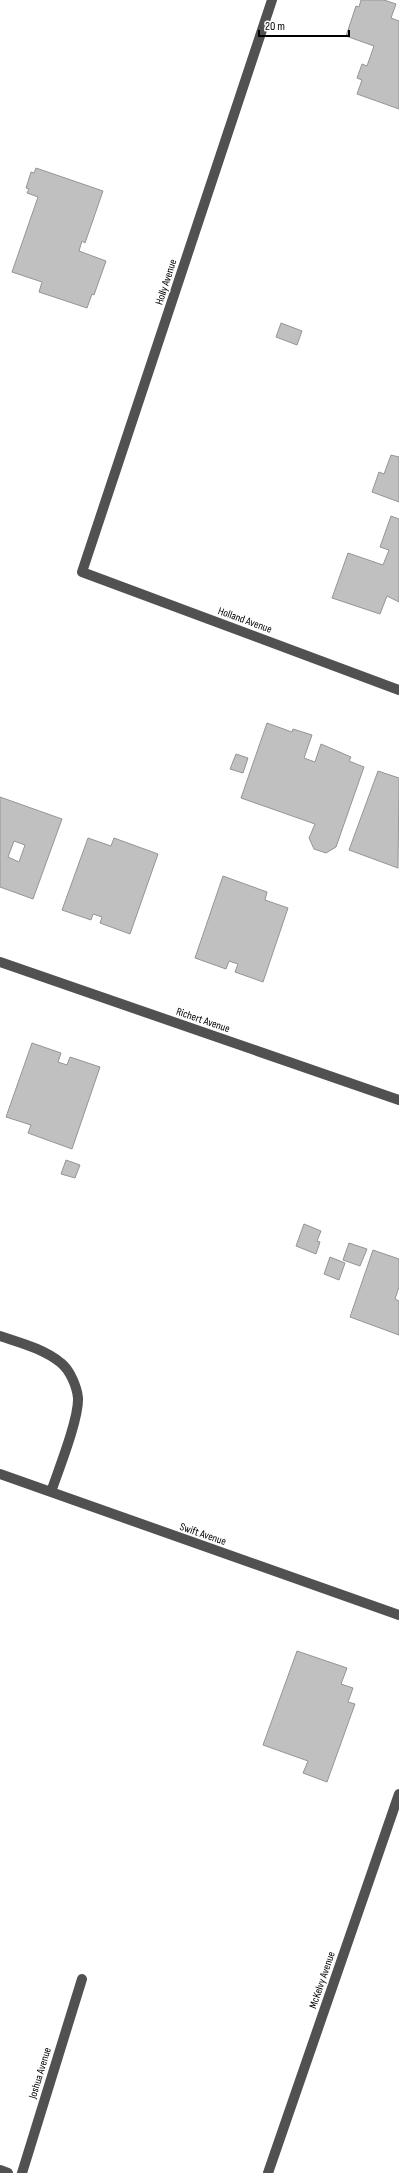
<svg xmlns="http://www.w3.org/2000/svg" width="399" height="2173" font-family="'Sofia Sans Condensed',sans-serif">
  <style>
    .building { fill: #c0c0c0; stroke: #959595; fill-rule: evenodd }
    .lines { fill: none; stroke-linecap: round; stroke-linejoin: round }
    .minor { stroke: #515151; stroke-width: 10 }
    .labels { text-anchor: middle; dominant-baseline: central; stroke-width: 3; stroke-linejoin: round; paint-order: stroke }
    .street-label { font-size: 11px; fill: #000; stroke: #fff }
  </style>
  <rect width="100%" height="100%" fill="#fff"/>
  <path class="building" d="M 361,0 L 384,0 L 396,4 L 391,18 L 399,21 L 399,109 L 357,94 L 362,80 L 357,78 L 362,64 L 367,66 L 374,46 L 346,36 L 356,6 L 359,7 Z
    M 36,168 L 103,191 L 85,243 L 82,241 L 79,251 L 106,261 L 94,295 L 92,294 L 87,308 L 39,292 L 42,282 L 12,272 L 38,197 L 27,193 L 29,189 L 26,188 L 31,172 L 34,173 Z
    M 281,323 L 302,331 L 297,345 L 276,337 Z
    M 391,455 L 399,457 L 399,502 L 372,492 L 379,472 L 384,474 Z
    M 391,516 L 399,519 L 399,602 L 387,596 L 380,614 L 332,598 L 348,553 L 383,565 L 389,550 L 380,547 Z
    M 267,723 L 292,732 L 293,729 L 312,735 L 304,758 L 315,762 L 321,744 L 351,757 L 349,761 L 364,767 L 336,847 L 326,853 L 314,849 L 309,838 L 315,824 L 241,798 Z
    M 236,754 L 248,758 L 243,773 L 230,769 Z
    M 378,771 L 399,778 L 398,868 L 349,850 Z
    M 0,797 L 62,819 L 33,899 L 0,887 ZM 14,841 L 25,845 L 19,862 L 8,857 Z
    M 88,838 L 111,846 L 114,838 L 158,854 L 130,934 L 100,923 L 102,917 L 93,914 L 91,920 L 62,910 Z
    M 223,876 L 267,892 L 265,900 L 288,908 L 263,982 L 235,972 L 238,964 L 229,961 L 226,969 L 195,958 Z
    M 32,1043 L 61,1053 L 58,1062 L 67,1065 L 70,1057 L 100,1067 L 72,1149 L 28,1133 L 31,1125 L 6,1117 Z
    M 66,1160 L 80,1165 L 75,1178 L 61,1174 Z
    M 304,1224 L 321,1231 L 317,1241 L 320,1242 L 316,1254 L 296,1246 Z
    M 349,1243 L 367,1249 L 360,1266 L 343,1260 Z
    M 373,1250 L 399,1259 L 399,1287 L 395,1299 L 399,1301 L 399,1335 L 350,1317 Z
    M 330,1257 L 345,1263 L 339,1280 L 324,1274 Z
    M 297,1651 L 347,1668 L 341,1684 L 353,1688 L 348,1702 L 355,1704 L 327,1782 L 303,1773 L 308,1761 L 263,1745 Z"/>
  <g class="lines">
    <path class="minor" d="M 272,0 L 82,572 L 399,690
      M 0,962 L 399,1100
      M 0,1336 C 21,1343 44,1349 61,1363 C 70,1370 77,1387 78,1398 C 79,1419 58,1471 51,1492
      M 0,1474 L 399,1615
      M 0,2170 L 8,2173
      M 22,2173 L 82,1979
      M 268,2173 L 399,1794"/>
  </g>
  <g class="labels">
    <g class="street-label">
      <text transform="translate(166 282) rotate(-72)">Holly Avenue</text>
      <text transform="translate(245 620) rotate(20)">Holland Avenue</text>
      <text transform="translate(203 1020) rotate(19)">Richert Avenue</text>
      <text transform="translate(203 1534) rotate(19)">Swift Avenue</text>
      <text transform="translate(322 1980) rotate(-71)">McKelvy Avenue</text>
      <text transform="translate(40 2073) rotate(-73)">Joshua Avenue</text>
    </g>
  </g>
  <path d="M259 30v6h90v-6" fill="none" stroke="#000000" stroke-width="2"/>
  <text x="265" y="30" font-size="12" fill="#000000" stroke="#ffffff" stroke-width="3" paint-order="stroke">20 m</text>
</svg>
